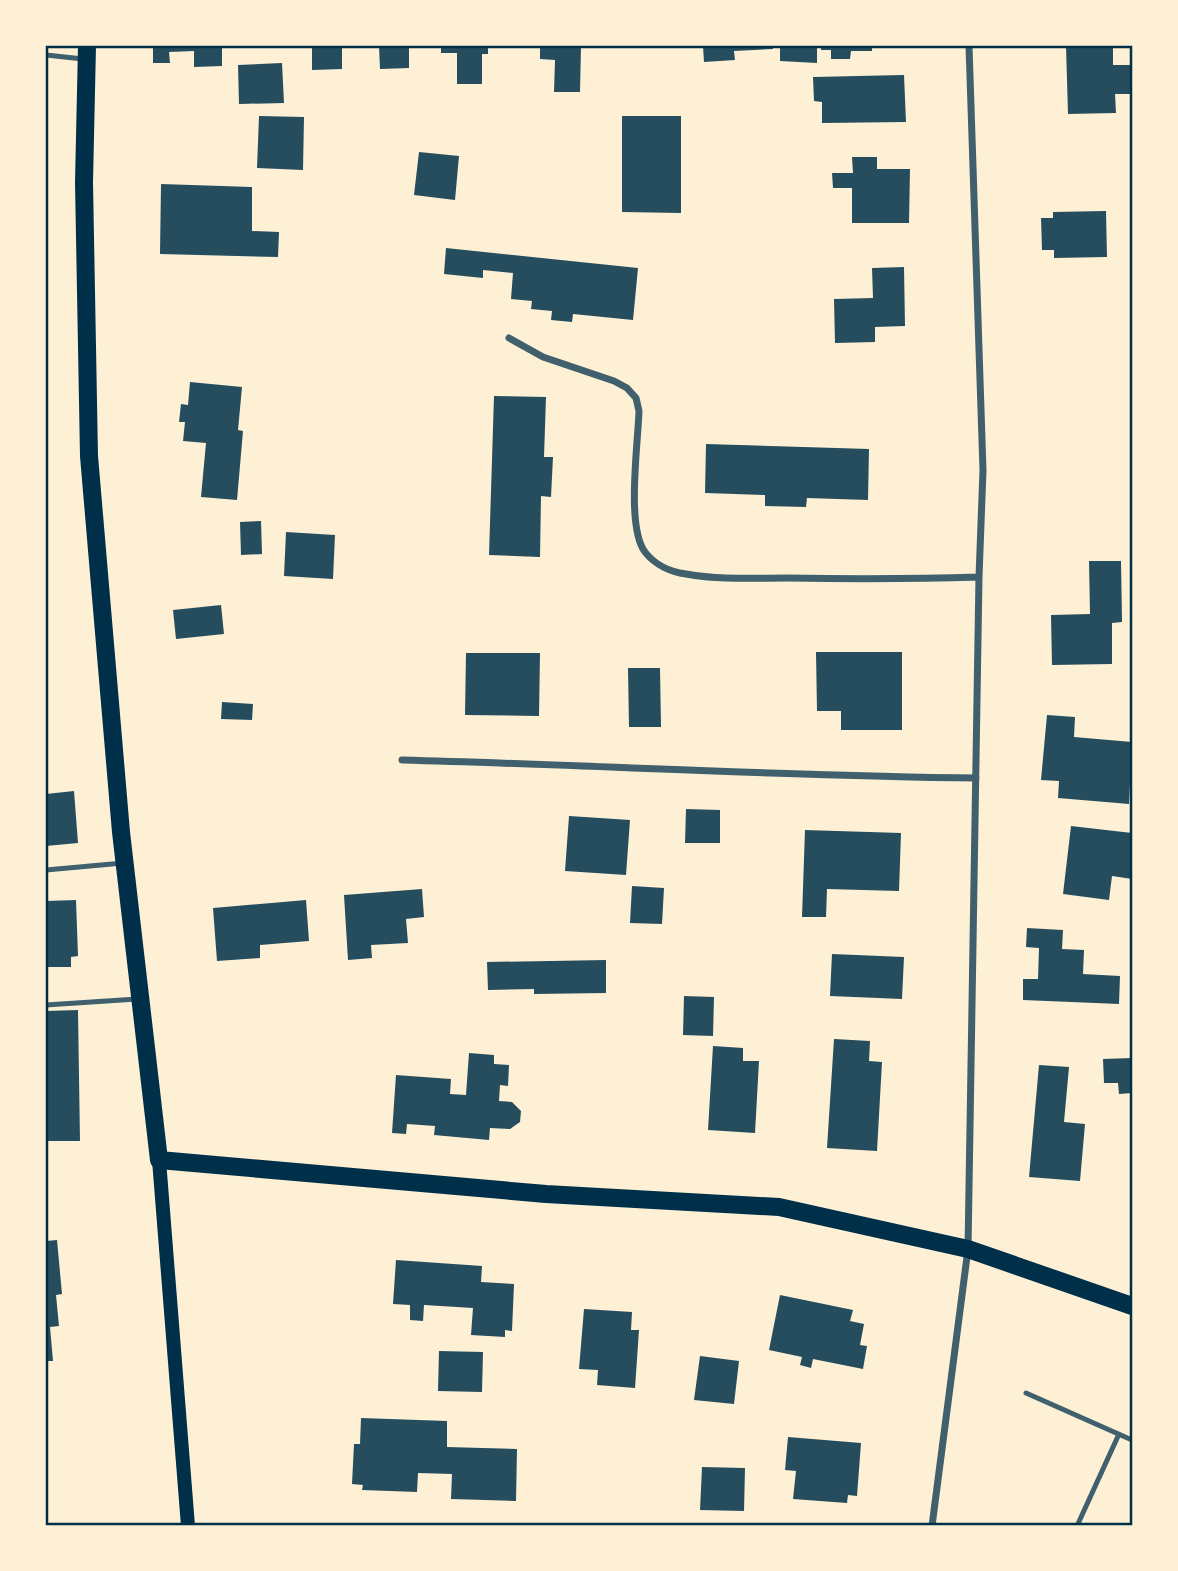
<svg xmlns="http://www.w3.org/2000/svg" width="1178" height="1571" font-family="'Fira Sans Condensed',sans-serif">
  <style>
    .building { fill: #264d5e }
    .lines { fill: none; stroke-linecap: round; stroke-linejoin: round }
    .service { stroke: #3f606c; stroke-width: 5 }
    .minor { stroke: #3f606c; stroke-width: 7 }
    .secondary { stroke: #003049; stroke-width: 14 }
    .primary { stroke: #003049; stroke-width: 18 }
    .neatline { fill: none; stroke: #003049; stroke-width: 2.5 }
  </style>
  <rect width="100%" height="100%" fill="#fdf0d5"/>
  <path class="building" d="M 153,46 L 222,46 L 222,66 L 194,67 L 194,51 L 169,52 L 170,63 L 153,63 Z
    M 312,46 L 342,46 L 342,69 L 312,70 Z
    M 379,46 L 409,46 L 409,68 L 380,69 Z
    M 441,46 L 488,46 L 488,54 L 482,54 L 482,84 L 457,84 L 457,53 L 441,53 Z
    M 540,46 L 581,46 L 580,92 L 554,92 L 555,60 L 540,59 Z
    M 703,46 L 773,46 L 773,49 L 734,51 L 735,60 L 704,62 Z
    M 780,46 L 817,46 L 817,63 L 780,61 Z
    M 821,46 L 872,46 L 872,51 L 851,51 L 850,59 L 831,59 L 831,50 L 821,50 Z
    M 1066,46 L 1113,46 L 1113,65 L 1132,65 L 1132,94 L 1115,94 L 1116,113 L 1068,114 Z
    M 282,63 L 284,103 L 239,104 L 238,65 Z
    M 904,75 L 906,122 L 822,123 L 822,102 L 814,101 L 813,77 Z
    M 259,116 L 304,117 L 303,170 L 257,168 Z
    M 622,116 L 681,116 L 681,213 L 622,212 Z
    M 419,152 L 459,156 L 455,200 L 414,195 Z
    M 852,157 L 877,157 L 877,169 L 910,169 L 909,223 L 852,223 L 852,188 L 833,188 L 832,173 L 853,173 Z
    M 161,184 L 252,187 L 252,231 L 279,232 L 278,257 L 160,254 Z
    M 1106,211 L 1107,257 L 1054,258 L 1054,250 L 1042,250 L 1041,218 L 1053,218 L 1053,212 Z
    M 446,248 L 638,268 L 633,320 L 573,314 L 572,322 L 551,320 L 552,311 L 531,309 L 532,301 L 511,299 L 513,273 L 483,270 L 483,278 L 444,274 Z
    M 904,267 L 905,326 L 875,327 L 875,342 L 835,343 L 834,299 L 873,298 L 872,268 Z
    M 190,382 L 242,387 L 238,430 L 243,431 L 237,500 L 201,497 L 206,443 L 183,441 L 185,422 L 179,422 L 181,404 L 188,405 Z
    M 494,396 L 546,397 L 544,457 L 553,457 L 551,497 L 541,496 L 540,557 L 489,555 Z
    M 706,444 L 869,449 L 868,500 L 807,498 L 806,507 L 765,506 L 765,495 L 705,493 Z
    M 261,521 L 262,554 L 241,555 L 240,522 Z
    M 286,532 L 335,535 L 333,579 L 284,576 Z
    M 1089,561 L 1121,561 L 1122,622 L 1112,623 L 1112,664 L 1052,665 L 1051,615 L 1090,614 Z
    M 221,605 L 224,634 L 176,639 L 173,610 Z
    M 816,652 L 902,652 L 902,730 L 841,730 L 841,711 L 817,711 Z
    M 466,653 L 540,653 L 539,716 L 465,715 Z
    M 628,668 L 660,668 L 661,727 L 629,727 Z
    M 222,702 L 253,704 L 252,720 L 221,719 Z
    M 1047,715 L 1075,717 L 1074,737 L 1132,742 L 1129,804 L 1058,798 L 1059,781 L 1041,780 Z
    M 74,791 L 78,843 L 46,846 L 46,794 Z
    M 686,809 L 720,810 L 720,843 L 685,843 Z
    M 569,816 L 630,820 L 626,875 L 565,871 Z
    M 1071,826 L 1132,833 L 1132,879 L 1112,876 L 1109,900 L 1063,894 Z
    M 805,830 L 901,833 L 899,891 L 827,889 L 826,917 L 802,917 Z
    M 632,886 L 664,888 L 662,924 L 630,923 Z
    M 422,889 L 424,917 L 406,919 L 408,943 L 371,945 L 372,958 L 348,960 L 344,895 Z
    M 76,900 L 78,956 L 71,957 L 71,967 L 46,967 L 46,901 Z
    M 306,900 L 309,941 L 260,945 L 260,958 L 217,961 L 213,908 Z
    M 1027,928 L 1063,930 L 1062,949 L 1084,950 L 1083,974 L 1120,976 L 1119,1004 L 1023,1000 L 1023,979 L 1038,979 L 1039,948 L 1026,947 Z
    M 832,954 L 904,957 L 902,999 L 830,996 Z
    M 606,960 L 606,993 L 534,994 L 534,989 L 488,990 L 487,962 Z
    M 684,996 L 714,997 L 713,1036 L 683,1035 Z
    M 78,1010 L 80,1141 L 46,1141 L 46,1091 L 48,1091 L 48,1071 L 46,1071 L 46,1011 Z
    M 834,1039 L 870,1041 L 869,1061 L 882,1062 L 877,1151 L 827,1148 Z
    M 713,1046 L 743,1048 L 743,1061 L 759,1061 L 755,1133 L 708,1130 Z
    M 469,1053 L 494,1055 L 494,1064 L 509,1065 L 508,1086 L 500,1085 L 499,1101 L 512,1102 L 521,1111 L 520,1122 L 510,1129 L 490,1128 L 489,1140 L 434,1135 L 435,1126 L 407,1124 L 406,1134 L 392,1133 L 396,1075 L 451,1079 L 450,1094 L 466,1095 Z
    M 1132,1058 L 1132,1093 L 1119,1094 L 1118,1083 L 1104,1083 L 1103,1059 Z
    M 1039,1065 L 1069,1067 L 1064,1122 L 1085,1124 L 1080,1181 L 1029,1177 Z
    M 57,1240 L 62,1294 L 56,1295 L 59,1326 L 50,1327 L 53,1361 L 46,1361 L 46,1241 Z
    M 396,1260 L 482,1266 L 481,1282 L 514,1284 L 512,1331 L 505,1330 L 505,1337 L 471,1335 L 473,1308 L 424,1305 L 423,1321 L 410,1320 L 410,1305 L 393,1304 Z
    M 780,1295 L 853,1310 L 850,1321 L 864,1324 L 860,1345 L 867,1346 L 863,1369 L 813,1359 L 811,1368 L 800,1365 L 802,1357 L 769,1350 Z
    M 584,1309 L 632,1312 L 631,1330 L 639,1330 L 635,1388 L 597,1385 L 598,1370 L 579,1369 Z
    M 439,1351 L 483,1352 L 482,1392 L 438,1391 Z
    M 700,1356 L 739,1361 L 734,1404 L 694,1400 Z
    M 361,1418 L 447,1421 L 447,1447 L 517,1449 L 516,1501 L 451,1499 L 452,1474 L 418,1473 L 417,1492 L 362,1490 L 363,1485 L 352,1484 L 354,1444 L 360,1444 Z
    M 788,1437 L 861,1443 L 857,1496 L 848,1495 L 847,1503 L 793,1499 L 796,1471 L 785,1470 Z
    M 702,1467 L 745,1468 L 744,1511 L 700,1510 Z"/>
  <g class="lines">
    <path class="service" d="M 46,55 L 83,59
      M 46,870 L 123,863
      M 46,1005 L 137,999
      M 1026,1393 L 1132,1440
      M 1077,1526 L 1119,1434"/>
    <path class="minor" d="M 509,338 L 543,357 L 614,381 L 627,388 L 636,398 L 639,411 C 638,444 626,527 645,552 C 655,565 671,572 686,574 C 719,580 754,578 787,578 C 851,579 915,579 979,577
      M 402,760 C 594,765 785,776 976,778
      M 932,1526 L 968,1249 L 979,577 L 983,470 L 969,46"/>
    <path class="secondary" d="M 159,1160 L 188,1526"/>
    <path class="primary" d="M 87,46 L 84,182 L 89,456 L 121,832 L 159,1160 L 546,1194 L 779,1207 L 968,1249 L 1132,1306"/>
  </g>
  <rect width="1178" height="1571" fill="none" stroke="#fdf0d5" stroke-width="94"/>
  <rect x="47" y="47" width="1084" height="1477" class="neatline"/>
</svg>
